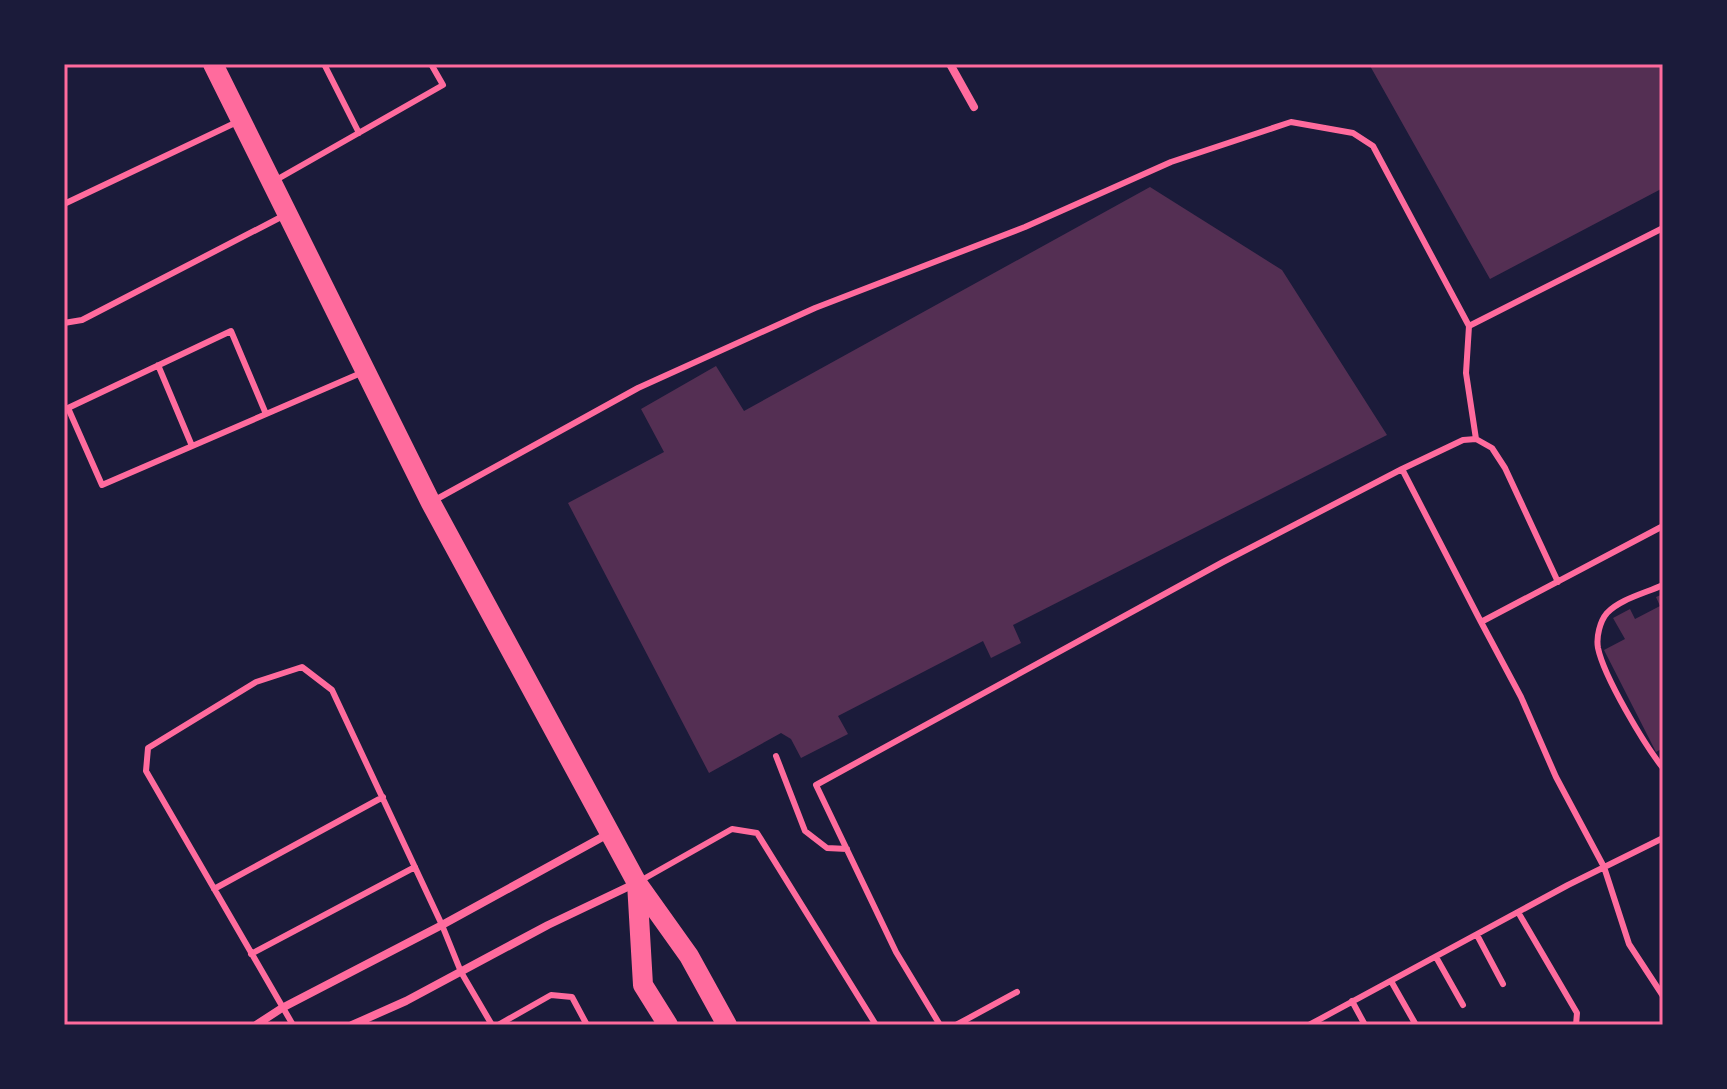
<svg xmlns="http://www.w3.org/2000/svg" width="1727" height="1089" font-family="'Golos Text',sans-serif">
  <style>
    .building { fill: #542f53 }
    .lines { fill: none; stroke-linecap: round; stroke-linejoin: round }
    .service { stroke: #ff6b9d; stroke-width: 6 }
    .minor { stroke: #ff6b9d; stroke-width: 8 }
    .primary { stroke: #ff6b9d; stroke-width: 20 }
    .neatline { fill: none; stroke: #ff6b9d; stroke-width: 3 }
  </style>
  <rect width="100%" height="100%" fill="#1b1b3a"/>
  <path class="building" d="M 1369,64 L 1663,64 L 1663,188 L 1490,279 Z
    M 1150,187 L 1282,270 L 1387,435 L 1013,625 L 1021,643 L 991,658 L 983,641 L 838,716 L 848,734 L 801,758 L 791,739 L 781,733 L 709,773 L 568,503 L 664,452 L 641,409 L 716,366 L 744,411 Z
    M 1663,594 L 1663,748 L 1656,752 L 1604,650 L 1625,639 L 1613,618 L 1630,609 L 1635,619 L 1660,606 L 1656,597 Z"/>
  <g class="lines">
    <path class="service" d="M 324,64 L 359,133
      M 276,180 L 443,85 L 431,64
      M 64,204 L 237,122
      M 64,323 L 82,320 L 283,216
      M 158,365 L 192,446
      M 266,414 L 231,331 L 68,408 L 102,485 L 361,373
      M 1476,439 L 1466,373 L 1469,326 L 1663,228
      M 1402,469 L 1481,622
      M 435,500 L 638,388 L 815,308 L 1025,227 L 1171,162 L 1291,122 L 1353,133 L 1373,146 L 1469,326
      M 1663,526 L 1481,622 L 1521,697 L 1556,777 L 1604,867 L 1629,944 L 1663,996
      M 1663,585 C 1646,593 1620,599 1607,613 C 1600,621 1596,637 1598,648 C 1604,677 1644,744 1663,768
      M 776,756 L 805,831 L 827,848 L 847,849
      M 640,881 L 732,829 L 757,833 L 876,1025
      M 214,889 L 383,797
      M 1518,912 L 1577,1013 L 1576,1025
      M 1477,935 L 1503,984
      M 251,954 L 415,867
      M 1436,957 L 1463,1005
      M 1391,981 L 1416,1025
      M 1352,1001 L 1365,1025
      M 293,1025 L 146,771 L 148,748 L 256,682 L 302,667 L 332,690 L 442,925 L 461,972 L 492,1025
      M 498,1025 L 551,995 L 572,997 L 587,1025
      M 940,1025 L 896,952 L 816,785 L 1223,562 L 1402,469 L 1463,440 L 1476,439 L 1492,448 L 1505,468 L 1558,582
      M 956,1025 L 1017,992
      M 1309,1025 L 1568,885 L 1663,838"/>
    <path class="minor" d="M 950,64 L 974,107
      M 256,1025 L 282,1008 L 442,925 L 608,834
      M 352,1025 L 406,1001 L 548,925 L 634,884"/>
    <path class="primary" d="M 213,64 L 431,503 L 637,883 L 689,956 L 727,1025
      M 637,883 L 643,985 L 668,1025"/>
  </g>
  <rect width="1727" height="1089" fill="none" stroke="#1b1b3a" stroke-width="132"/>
  <rect x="66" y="66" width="1595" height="957" class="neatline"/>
</svg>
